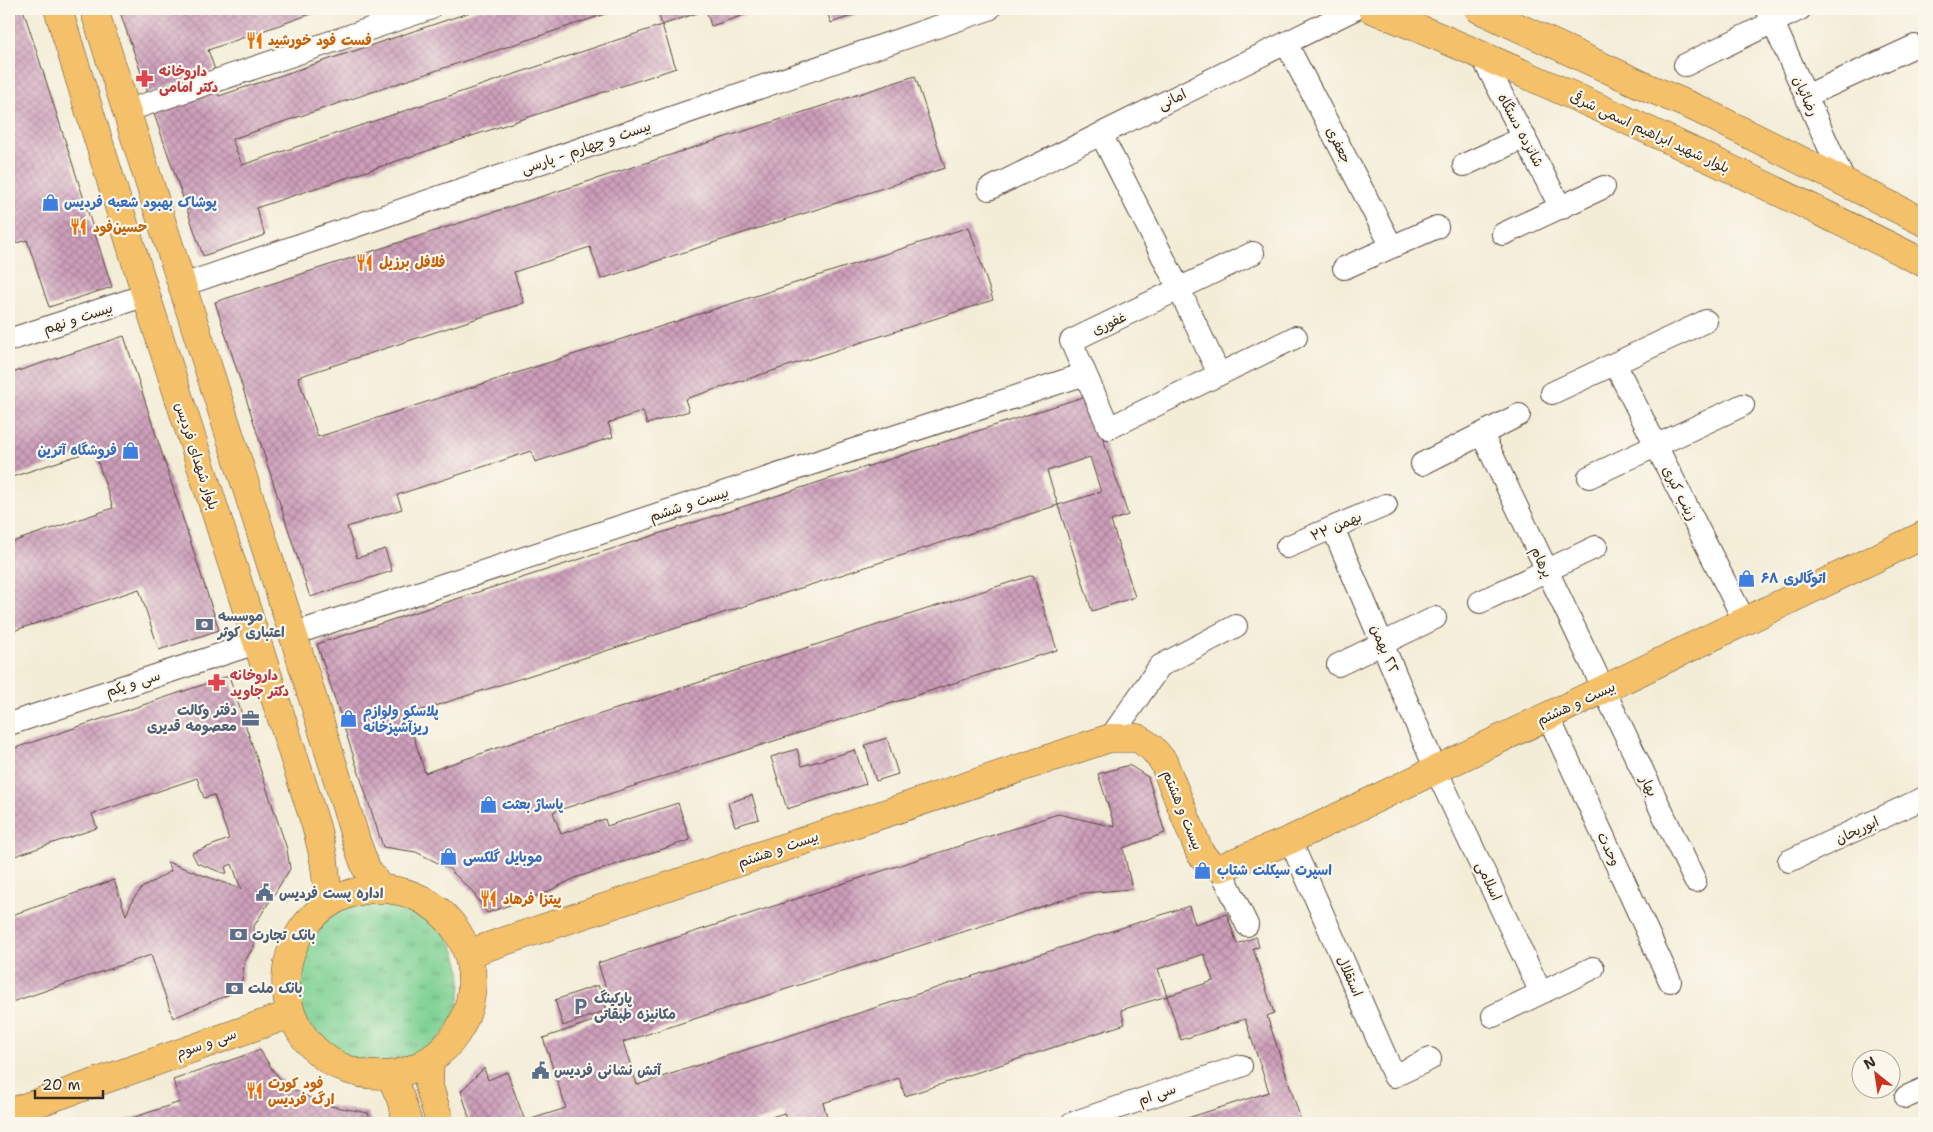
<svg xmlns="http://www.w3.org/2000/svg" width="1933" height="1132" font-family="'Shantell Sans','Playpen Sans Arabic',sans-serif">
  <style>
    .grass { fill: url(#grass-tufts); stroke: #5c7d58 }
    .building { fill: url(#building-cross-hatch); fill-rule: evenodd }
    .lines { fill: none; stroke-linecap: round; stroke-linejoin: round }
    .minor-casing { stroke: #57473a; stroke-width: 24 }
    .major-casing { stroke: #57473a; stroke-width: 29 }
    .minor { stroke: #fff; stroke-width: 22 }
    .major { stroke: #f4c16a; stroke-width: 28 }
    .labels { text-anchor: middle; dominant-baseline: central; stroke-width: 4.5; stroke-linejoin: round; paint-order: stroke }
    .food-label { font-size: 14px; font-weight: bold; fill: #c56008; stroke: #fbf7ec; text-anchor: start }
    .health-label { font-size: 14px; font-weight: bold; fill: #be3a42; stroke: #fbf7ec; text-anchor: start }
    .street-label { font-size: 14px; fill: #3b2a1e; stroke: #fbf7ec }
    .shop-label { font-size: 14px; font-weight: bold; fill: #366cbe; stroke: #fbf7ec; text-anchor: start }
    .service-label { font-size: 14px; font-weight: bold; fill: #4e5e75; stroke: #fbf7ec; text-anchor: start }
  </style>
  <defs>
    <pattern id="grass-tufts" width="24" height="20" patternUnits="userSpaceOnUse" patternTransform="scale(1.25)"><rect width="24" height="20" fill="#7dd092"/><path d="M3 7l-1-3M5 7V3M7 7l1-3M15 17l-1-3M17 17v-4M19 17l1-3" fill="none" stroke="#68a977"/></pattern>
    <pattern id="building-cross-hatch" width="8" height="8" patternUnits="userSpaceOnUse" patternTransform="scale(1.25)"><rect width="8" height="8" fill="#cd9fbb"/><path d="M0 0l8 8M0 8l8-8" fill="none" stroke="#a88297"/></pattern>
  </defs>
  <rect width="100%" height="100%" fill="#fbf7ec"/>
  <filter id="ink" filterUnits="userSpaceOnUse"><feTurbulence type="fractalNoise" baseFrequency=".02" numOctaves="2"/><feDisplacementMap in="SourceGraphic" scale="10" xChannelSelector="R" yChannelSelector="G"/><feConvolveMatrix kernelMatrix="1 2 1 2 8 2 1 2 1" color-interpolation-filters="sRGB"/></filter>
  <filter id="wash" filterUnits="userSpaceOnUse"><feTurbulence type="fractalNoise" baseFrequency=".0096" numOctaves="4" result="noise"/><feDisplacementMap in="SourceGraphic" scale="20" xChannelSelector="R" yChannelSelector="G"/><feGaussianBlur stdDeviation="1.12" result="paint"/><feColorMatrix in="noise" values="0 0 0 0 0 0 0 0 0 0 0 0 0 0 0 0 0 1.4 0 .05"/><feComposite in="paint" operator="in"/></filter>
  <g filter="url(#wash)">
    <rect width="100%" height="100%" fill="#f3edd8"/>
    <path class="grass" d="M297 982a82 82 0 1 1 164 0a82 82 0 1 1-164 0Z"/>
    <g id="blocks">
      <path class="building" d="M 9,9 L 23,9 L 112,287 L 49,307 L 27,240 L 9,245 Z
        M 119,9 L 325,9 L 208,50 L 215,70 L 148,93 Z
        M 480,9 L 620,9 L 232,139 L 242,165 L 662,25 L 676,68 L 256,208 L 265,235 L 203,256 L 152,108 L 215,87 L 219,96 Z
        M 657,9 L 755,9 L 756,11 L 711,26 L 706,10 L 662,25 Z
        M 805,9 L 821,9 L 807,14 Z
        M 826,9 L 871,9 L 831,23 Z
        M 915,76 L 945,168 L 601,279 L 590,247 L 514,272 L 524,303 L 298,377 L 318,437 L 969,227 L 993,300 L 685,399 L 689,411 L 647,424 L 643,411 L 608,423 L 613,437 L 535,462 L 531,451 L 397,495 L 402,509 L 347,527 L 357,558 L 385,549 L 392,571 L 310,597 L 215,302 Z
        M 124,336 L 219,630 L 159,650 L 139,589 L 10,632 L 11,637 L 9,637 L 9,543 L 113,508 L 94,450 L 9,478 L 9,374 Z
        M 1089,395 L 1128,515 L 1111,521 L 1135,597 L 1092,611 L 1058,505 L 1101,492 L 1090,457 L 1047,471 L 1058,505 L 407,715 L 425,773 L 529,737 L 1033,575 L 1057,650 L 553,812 L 561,834 L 605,819 L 607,826 L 678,803 L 690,840 L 575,878 L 547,892 L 487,913 L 472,891 L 448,868 L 416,852 L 383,847 L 317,644 Z
        M 229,676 L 287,849 L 290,869 L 254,926 L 254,946 L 244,963 L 242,980 L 230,994 L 173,1018 L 151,955 L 9,1003 L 9,916 L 114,880 L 126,915 L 133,899 L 142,888 L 171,871 L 167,862 L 241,889 L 232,864 L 225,867 L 227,873 L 223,873 L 197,863 L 192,853 L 229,839 L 214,795 L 204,798 L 197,778 L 92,814 L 97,828 L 9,858 L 9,750 Z
        M 887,738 L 898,774 L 876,781 L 865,745 Z
        M 797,749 L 802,766 L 855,750 L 866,784 L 787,809 L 771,757 Z
        M 1129,765 L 1148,777 L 1165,833 L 1123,848 L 1132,889 L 1083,893 L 623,1042 L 637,1085 L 1189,906 L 1195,924 L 1227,914 L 1237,944 L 1256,937 L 1259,947 L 1253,948 L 1274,1013 L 1267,1016 L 1302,1123 L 1172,1123 L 1269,1092 L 1245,1019 L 1181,1040 L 1167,996 L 1121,1010 L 1125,1024 L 905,1096 L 899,1078 L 823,1103 L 829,1123 L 787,1123 L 784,1113 L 753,1123 L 471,1123 L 461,1091 L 484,1068 L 488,1080 L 507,1072 L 525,1121 L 566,1108 L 543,1038 L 614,1014 L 598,963 L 1058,814 L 1115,827 L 1098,774 ZM 1204,954 L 1213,981 L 1167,996 L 1158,969 Z
        M 752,795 L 759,819 L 735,826 L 728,803 Z
        M 598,985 L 607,1010 L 563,1026 L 555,1000 Z
        M 260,1050 L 272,1069 L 285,1085 L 306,1096 L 331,1106 L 368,1113 L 371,1123 L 117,1123 L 180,1102 L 173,1080 Z"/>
    </g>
  </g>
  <g filter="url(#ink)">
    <use href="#blocks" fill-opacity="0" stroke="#57473a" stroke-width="1"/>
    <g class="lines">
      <defs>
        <path id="minor" d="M 1767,9 L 1845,183
          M 1286,43 L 1392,247
          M 1480,53 L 1561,208
          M 1685,65 L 1800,9
          M 1806,96 L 1915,46
          M 126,111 L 429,9
          M 1101,134 L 1179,289 L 1219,374
          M 1464,165 L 1525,137
          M 989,189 L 1355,9
          M 1503,234 L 1604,187
          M 1253,253 L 1071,341 L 1109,428 L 1296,337
          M 1344,268 L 1437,227
          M 183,285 L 989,9
          M 9,340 L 146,295
          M 1615,364 L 1745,622
          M 1552,393 L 1706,321
          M 1482,434 L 1695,881
          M 1422,464 L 1519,415
          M 1589,477 L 1743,405
          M 1333,528 L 1436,770 L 1541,993
          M 1287,547 L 1386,505
          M 1480,602 L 1596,547
          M 293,634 L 1085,374
          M 1338,665 L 1435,618
          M 1548,716 L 1670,981
          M 9,724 L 256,643
          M 1110,738 L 1160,666 L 1236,626
          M 1290,840 L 1394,1076 L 1430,1059
          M 1789,861 L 1924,798
          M 1220,868 L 1247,925
          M 1493,1016 L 1593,968
          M 1906,1097 L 1924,1089
          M 1072,1123 L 1241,1066"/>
        <path id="major" d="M 58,9 L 146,295 L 315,823 C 323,851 328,875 327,904
          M 94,9 L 293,634 L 357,843 L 366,868 L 380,888
          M 1372,9 C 1560,86 1743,173 1924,263
          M 1479,9 L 1642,85 L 1698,109 L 1924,222
          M286 982a93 93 0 1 1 186 0a93 93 0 1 1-186 0Z
          M 469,953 L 1110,738 L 1138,738 L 1152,748 L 1163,761 L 1200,853 L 1209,863 L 1220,868 L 1290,840 L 1924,535
          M 430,1060 L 429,1086 L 440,1123
          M 390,1075 L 400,1097 L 408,1123
          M 9,1113 L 291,1014"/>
      </defs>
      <use href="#minor" class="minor-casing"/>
      <use href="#major" class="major-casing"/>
      <use href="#minor" class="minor"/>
      <use href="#major" class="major"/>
    </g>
  </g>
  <defs>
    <symbol id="restaurant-bare" viewBox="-9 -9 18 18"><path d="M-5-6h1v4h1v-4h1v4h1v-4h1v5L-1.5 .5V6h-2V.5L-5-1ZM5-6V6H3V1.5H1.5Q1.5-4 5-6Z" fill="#e8710a" stroke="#fbf7ec" stroke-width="2.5" paint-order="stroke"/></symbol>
    <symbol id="pharmacy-bare" viewBox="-9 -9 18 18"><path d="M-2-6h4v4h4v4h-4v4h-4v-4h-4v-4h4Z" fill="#e0444e" stroke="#fbf7ec" stroke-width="2.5" paint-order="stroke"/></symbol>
    <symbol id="shop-bare" viewBox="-9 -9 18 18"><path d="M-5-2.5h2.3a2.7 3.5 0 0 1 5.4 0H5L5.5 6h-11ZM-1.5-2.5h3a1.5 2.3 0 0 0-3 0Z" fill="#3f7fe0" stroke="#fbf7ec" stroke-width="2.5" paint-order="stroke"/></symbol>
    <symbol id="bank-bare" viewBox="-9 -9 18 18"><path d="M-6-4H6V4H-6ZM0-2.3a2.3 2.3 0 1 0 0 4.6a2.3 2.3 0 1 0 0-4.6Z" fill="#5c6f8a" stroke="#fbf7ec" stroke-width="2.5" paint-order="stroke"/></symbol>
    <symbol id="office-bare" viewBox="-9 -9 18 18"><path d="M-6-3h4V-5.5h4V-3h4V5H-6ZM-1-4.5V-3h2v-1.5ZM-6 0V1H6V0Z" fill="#5c6f8a" stroke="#fbf7ec" stroke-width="2.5" paint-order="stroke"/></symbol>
    <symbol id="civic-bare" viewBox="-9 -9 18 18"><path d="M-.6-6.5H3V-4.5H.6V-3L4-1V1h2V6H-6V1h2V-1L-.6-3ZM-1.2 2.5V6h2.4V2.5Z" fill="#5c6f8a" stroke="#fbf7ec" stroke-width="2.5" paint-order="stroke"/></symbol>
    <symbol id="parking-bare" viewBox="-9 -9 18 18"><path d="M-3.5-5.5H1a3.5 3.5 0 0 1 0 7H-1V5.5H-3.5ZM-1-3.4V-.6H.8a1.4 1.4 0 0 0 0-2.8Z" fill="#5c6f8a" stroke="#fbf7ec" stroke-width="2.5" paint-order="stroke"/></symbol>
  </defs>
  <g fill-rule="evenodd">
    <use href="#restaurant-bare" x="242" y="28" width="25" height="25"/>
    <use href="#pharmacy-bare" x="132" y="66" width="25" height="25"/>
    <use href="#shop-bare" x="38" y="190" width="25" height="25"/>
    <use href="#restaurant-bare" x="66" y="214" width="25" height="25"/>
    <use href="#restaurant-bare" x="352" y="250" width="25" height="25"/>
    <use href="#shop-bare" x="118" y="438" width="25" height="25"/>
    <use href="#shop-bare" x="1734" y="566" width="25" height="25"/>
    <use href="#bank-bare" x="192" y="612" width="25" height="25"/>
    <use href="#pharmacy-bare" x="204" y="670" width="25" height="25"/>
    <use href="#office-bare" x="238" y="706" width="25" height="25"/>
    <use href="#shop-bare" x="336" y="706" width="25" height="25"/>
    <use href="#shop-bare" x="476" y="792" width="25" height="25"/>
    <use href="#shop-bare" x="436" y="844" width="25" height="25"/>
    <use href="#shop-bare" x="1190" y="858" width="25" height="25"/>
    <use href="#civic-bare" x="252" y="880" width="25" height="25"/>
    <use href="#restaurant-bare" x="476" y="886" width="25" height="25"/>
    <use href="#bank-bare" x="226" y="922" width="25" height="25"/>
    <use href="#bank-bare" x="222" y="976" width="25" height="25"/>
    <use href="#parking-bare" x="568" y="994" width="25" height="25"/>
    <use href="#civic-bare" x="528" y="1058" width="25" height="25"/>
    <use href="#restaurant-bare" x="242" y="1078" width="25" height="25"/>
  </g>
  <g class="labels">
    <g class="food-label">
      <text x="268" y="40">فست فود خورشید</text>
      <text x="93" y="227">حسین‌فود</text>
      <text x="379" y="262">فلافل برزیل</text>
      <text x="503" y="899">پیتزا فرهاد</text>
      <text x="268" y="1083">فود کورت<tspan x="268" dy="16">ارگ فردیس</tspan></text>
    </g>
    <g class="health-label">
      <text x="159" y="71">داروخانه<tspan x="159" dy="16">دکتر امامی</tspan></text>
      <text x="230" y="675">داروخانه<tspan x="230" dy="16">دکتر جاوید</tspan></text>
    </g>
    <g class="street-label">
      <text transform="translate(1806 96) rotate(66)">رضائیان</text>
      <text transform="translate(1172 99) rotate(-26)">امانی</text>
      <text transform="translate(1521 130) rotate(62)">شانزده دستگاه</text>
      <text transform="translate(1650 132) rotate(25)">بلوار شهید ابراهیم اسمی شرقی</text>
      <text transform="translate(1339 145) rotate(63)">جعفری</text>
      <text transform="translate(586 147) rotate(-19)">بیست و چهارم - پارسی</text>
      <text transform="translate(78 318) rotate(-18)">بیست و نهم</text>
      <text transform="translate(1109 323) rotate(-25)">غفوری</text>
      <text transform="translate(197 456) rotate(72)">بلوار شهدای فردیس</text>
      <text transform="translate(1680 493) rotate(63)">زینب کبری</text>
      <text transform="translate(689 504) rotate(-18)">بیست و ششم</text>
      <text transform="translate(1336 526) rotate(-23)">۲۲ بهمن</text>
      <text transform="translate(1542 562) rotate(65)">پرهام</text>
      <text transform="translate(1385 649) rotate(67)">٢٢ بهمن</text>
      <text transform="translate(133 683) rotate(-18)">سی و یکم</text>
      <text transform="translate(1576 703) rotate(-25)">بیست و هشتم</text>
      <text transform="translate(1649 786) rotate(64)">بهار</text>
      <text transform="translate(1183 810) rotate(68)">بیست و هشتم</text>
      <text transform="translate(1857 830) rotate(-25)">ابوریحان</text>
      <text transform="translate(778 849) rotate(-19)">بیست و هشتم</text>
      <text transform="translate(1609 849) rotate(65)">وحدت</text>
      <text transform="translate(1489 881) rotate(65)">اسلامی</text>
      <text transform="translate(1350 976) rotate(66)">استقلال</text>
      <text transform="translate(206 1043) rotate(-19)">سی و سوم</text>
      <text transform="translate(1157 1094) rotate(-19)">سی ام</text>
    </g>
    <g class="shop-label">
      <text x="64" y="202">پوشاک بهبود شعبه فردیس</text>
      <text x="117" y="450" text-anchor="end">فروشگاه آترین</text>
      <text x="1761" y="578">اتوگالری ۶۸</text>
      <text x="363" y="711">پلاسکو ولوازم<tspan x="363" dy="16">ریزآشپزخانه</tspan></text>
      <text x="502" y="804">پاساژ بعثت</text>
      <text x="463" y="857">موبایل گلکسی</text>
      <text x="1217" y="870">اسپرت سیکلت شتاب</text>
    </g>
    <g class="service-label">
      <text x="218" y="616">موسسه<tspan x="218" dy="16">اعتباری کوثر</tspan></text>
      <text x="237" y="710" text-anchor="end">دفتر وکالت<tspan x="237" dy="16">معصومه قدیری</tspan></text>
      <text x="279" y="893">اداره پست فردیس</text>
      <text x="252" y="935">بانک تجارت</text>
      <text x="248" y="988">بانک ملت</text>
      <text x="594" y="998">پارکینگ<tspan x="594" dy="16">مکانیزه طبقاتی</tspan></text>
      <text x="554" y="1070">آتش نشانی فردیس</text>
    </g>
  </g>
  <rect width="1933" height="1132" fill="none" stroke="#fbf7ec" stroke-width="30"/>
  <g transform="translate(1876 1074) rotate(330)"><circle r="24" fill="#fbf7ec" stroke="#aea59a"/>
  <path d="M0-4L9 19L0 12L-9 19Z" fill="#c8321e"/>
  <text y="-8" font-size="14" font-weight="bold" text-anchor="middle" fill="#3b2a1e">N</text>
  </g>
  <path d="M35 1090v8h68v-8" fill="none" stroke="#3b2a1e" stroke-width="2.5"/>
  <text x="42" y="1090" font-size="15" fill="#3b2a1e" stroke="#fbf7ec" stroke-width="4" paint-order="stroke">20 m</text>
</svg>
